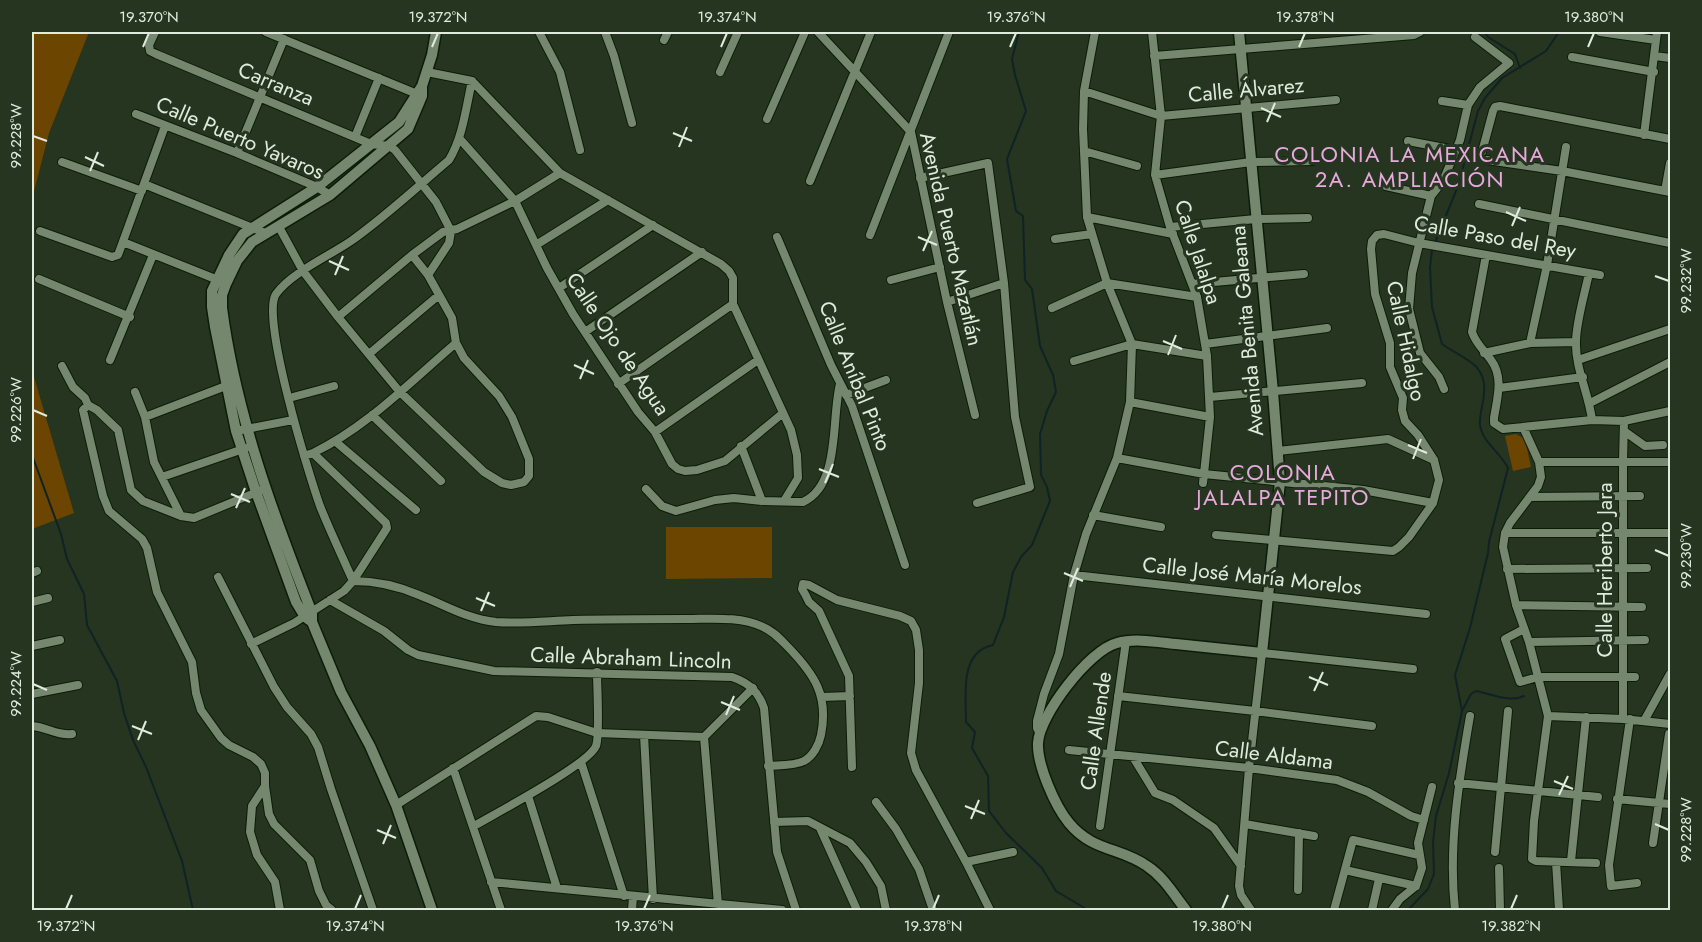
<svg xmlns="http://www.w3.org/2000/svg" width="1702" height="942" font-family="Jost,sans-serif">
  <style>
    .green { fill: #6c4501 }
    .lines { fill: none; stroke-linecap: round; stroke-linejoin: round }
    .stream { stroke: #112225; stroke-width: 2 }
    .minor-casing { stroke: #0d1c09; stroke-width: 10 }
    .tertiary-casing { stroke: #0d1c09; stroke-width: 13 }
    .minor { stroke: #75886f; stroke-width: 8 }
    .tertiary { stroke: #75886f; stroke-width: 10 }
    .ticks { fill: none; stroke: #e0ebdd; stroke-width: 2 }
    .labels { text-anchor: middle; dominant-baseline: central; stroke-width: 6; stroke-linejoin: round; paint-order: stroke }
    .street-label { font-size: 21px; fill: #e0ebdd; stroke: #253520 }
    .neighbourhood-label { font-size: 22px; letter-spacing: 1.5px; fill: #e8a9dd; stroke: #253520 }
    .neatline { fill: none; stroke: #e0ebdd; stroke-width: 2 }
    .ticks-label { font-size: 15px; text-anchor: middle; fill: #e0ebdd }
  </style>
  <rect width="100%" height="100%" fill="#253520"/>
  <path class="green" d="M 32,32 L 89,32 L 49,133 L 32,199 Z
    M 32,360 L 34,377 L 74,513 L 32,529 Z
    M 1516,434 L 1525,439 L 1531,467 L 1513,471 L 1505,436 Z
    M 666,527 L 772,527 L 772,578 L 666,579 Z"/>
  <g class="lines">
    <path class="stream" d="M 1019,32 L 1012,59 L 1015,75 L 1026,111 L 1007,159 L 1016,211 L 1023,216 L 1025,280 L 1032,289 L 1040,346 L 1053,375 L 1056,392 L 1047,411 L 1040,434 L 1041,475 L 1047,487 L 1050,501 L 1032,545 L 1021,557 L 1013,572 L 1004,617 L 993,645 C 959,652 966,695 966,722 L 975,732 L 972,748 L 988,776 L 989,811 L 1006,833 L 1042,868 L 1056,891 L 1088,910
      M 1484,32 L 1488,37 L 1515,54 L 1520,68
      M 32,455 L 61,534 L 67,559 L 84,594 L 87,625 L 117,681 L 124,713 L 133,740 L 146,767 L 182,861 L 193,910
      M 1462,711 L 1471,694 L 1476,691 C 1492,694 1509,703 1524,696
      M 1408,910 L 1428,889 L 1434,874 L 1433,842 L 1436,816 L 1449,773 L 1462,711 L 1455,675 L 1470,628 L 1488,553 L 1489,542 L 1508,468 C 1501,453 1482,442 1480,425 C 1479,414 1484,403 1484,392 C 1487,363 1461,358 1442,344 L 1432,307 L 1430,268 L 1432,250 L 1458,186 L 1478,111 L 1485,98 L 1502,78 L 1546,51 L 1559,32"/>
    <defs>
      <path id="minor" d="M 155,32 L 149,45 L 150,51 L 156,54 L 371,144 L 389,146 L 395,150 L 436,202 L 451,231 L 449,243 L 428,275
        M 266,32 L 422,96
        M 539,32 L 560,72 L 580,150
        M 605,32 L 614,56 L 632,123
        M 818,32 L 911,132 L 947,302 L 975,415
        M 1152,32 L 1161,116 L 1155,175 L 1170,227 L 1197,297 L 1207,356 L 1210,417 L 1203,483
        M 1600,32 L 1656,40
        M 664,40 L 668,32
        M 1154,56 L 1414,35 L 1420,32
        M 1655,56 L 1670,58
        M 1572,57 L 1654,72
        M 427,72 L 472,81 L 560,173 L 721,264 L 729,271 L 733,278 L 733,304 L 791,430 L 797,455 L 798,478 L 784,501
        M 720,72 L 738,32
        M 1084,91 L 1161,116 L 1336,100
        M 1442,101 L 1468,105
        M 136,114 L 237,153 L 317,187 L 330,195
        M 767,119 L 805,32
        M 1644,135 L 1657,32
        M 355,137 L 379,78
        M 459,138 L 515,201 L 547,268 L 573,314 L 638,412 L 655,432 L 672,464 L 678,469 L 685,471 L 697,470 L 725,461 L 783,413
        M 1408,141 L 1455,150
        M 1084,151 L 1137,166
        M 1482,152 L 1493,111 L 1495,107 L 1500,106 L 1670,139
        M 237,153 L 284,39
        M 1487,160 L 1562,171 L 1670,192
        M 62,162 L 142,191
        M 1155,175 L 1251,162 L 1313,161
        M 920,178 L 988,163 L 1004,283 L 1015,417 L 1030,487 L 977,503
        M 810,181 L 871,32
        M 144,184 L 265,233
        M 1386,186 L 1431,196
        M 1665,191 L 1670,163
        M 1479,204 L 1670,243
        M 1087,217 L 1173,234
        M 279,227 L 303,271 L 338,317 L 399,391 L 484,472 L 502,483 L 511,485 L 524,482 L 529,476 L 529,459 L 512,417 L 499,396 L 464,358 L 456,343 L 452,318 L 428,275 L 412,255
        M 1170,227 L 1256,219 L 1308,218
        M 40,231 L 112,257 L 118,255 L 165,126
        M 870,235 L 949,32
        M 777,237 L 831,365 L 852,406 L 905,565
        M 1055,239 L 1092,234
        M 123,242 L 223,282
        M 536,245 L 608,200
        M 1486,255 L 1472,332 C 1476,344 1484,350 1491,360 C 1504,377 1497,399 1494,418 L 1494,423 L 1503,429 L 1592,420 L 1624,421 L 1670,411
        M 1589,273 C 1585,293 1576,322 1576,342 C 1575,368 1589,394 1592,420
        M 39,279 L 130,317
        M 891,280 L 940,267
        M 1192,284 L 1304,274
        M 559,288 L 653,225
        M 947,302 L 1004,283
        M 1052,308 L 1107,283 L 1197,297
        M 338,317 L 412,255 L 443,232 L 457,229 L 515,201 L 560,173
        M 585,332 L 702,252
        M 1530,343 L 1547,265 L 1566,147
        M 1205,344 L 1327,328
        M 1484,353 L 1530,343 L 1576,342
        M 369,354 L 439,295
        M 110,360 L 153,255
        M 1578,360 L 1670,329
        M 1074,361 L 1132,344 L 1207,356
        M 62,366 L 73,387 L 85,398 L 88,405 L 97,410 L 118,430 L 131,490 L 143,501 L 181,516 L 194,518 L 262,490
        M 618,384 L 733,304
        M 1499,388 L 1583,377
        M 1444,389 L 1439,377 L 1420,353 L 1409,309 L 1412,273 L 1431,196 L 1443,181 L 1460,140 L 1468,105 L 1480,87 L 1509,63 L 1475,37
        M 135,392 L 145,417 L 154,462 L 181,516
        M 846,395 L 886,380
        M 1210,397 L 1362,383
        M 289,398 L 334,386
        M 1130,402 L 1210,417
        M 1590,403 L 1670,362
        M 88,405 L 83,410 L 103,496 L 109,511 L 142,539 L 147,548 L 157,592 L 192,662 L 196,693 L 201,710 L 221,738 L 229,745 L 253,757 L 261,764 L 265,773 L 265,786 L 269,814 L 274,824 L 310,860 L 319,891 L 326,905 L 332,910
        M 372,415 L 441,481
        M 145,417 L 231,384
        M 1523,427 L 1539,462 L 1541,477 L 1538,486 L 1510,523 L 1505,533 L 1503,547 L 1516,605 L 1529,642 L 1548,716 L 1534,821 L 1532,859 L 1536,861 L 1596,863
        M 236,431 L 293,420
        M 1624,431 L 1645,446 L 1663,445
        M 655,432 L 758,360
        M 336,442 L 416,510
        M 741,446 L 762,501
        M 1278,451 L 1388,439 L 1434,460
        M 313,453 C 367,427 410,382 456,343
        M 1117,458 L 1204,474 L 1363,490 L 1433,503
        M 1539,462 L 1670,462
        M 162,477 L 246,448
        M 646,489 L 662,506 L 676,511 L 715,500 L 734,498 L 762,501 L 803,502 C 841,485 831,418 840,384
        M 1530,497 L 1640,496
        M 1093,515 L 1161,527
        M 1505,533 L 1670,533
        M 1216,535 L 1393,551 L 1399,547 L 1409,537 L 1433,503 L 1439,480 L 1434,460 L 1418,435 L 1405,421 L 1402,410 L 1403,398 L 1390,367 L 1390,343 L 1375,294 L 1371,249 L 1372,241 L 1377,235 L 1384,234 L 1419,243 L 1600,275
        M 1507,569 L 1647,568
        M 32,573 L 37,571
        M 1074,575 L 1426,614
        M 218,577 L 274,687 L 287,707 L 311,734 L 318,747 L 331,789 L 373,910
        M 353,581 C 376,581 398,586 419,595 C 445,605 467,619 496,622 C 522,624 547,621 573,620 C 611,619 649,619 687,619 C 711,619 740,616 763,627 C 773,631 780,639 788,647 C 814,674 829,695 821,735 C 819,745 813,756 804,761 C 794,766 779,765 768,766
        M 353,581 C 342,556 330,531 320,506 C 309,475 260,316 276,294 C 291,273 329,256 351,241 C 385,217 417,187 449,160 C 463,137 466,107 472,81
        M 330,600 L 384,631 L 408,650 L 418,655 L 494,671 L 732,677 C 749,683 758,691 764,708 L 777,852 L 796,910
        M 32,602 L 48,598
        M 1516,605 L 1642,607
        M 1524,629 L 1505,639 L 1520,682 L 1538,677 L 1635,677
        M 1529,642 L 1645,640
        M 251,644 L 294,623 L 344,591 L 353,581 L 387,528 L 386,523 L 313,453 L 304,456
        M 32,646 L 60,640
        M 32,694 L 78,685
        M 1118,696 L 1255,711 L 1372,726
        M 822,697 L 850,696
        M 1548,716 L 1623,719 L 1670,724
        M 1623,719 L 1623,461 L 1624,421
        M 1630,719 L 1609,865 L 1611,886 L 1637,883
        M 1644,721 L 1670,674
        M 32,726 C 47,727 57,736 72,734
        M 1039,732 L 1037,728 L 1037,721 L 1044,694 L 1059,654 L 1074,575 L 1086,534 L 1117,458 L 1130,402 L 1132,344 L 1107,283 L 1087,217 L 1083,129 L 1084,91 L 1095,32
        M 644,735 L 653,899
        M 704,737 L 718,904
        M 704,737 L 753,688
        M 1069,750 L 1249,768 L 1337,780 L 1368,792 L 1411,816 L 1424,820
        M 1133,757 L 1155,793 L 1173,800 L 1214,828 L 1241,866
        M 581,762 L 624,896
        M 852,767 L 849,676 L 819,611 L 809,602 L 805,594 L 802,589 L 803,584 L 809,585 L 837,600 L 900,616 L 911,621 L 916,630 L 919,650 L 919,683 L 911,753 L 916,770 L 966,862 L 990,910
        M 453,768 L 501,910
        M 1458,783 L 1598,797
        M 265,786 L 252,806 L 250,832 L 257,855 L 275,882 L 280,910
        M 528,796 L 557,888
        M 1617,799 L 1670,804
        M 876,802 L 896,829 L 919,869 L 933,910
        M 396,805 L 536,716 L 548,717 L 597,733 L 704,737
        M 774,822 L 808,821 L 850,843 L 866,862 L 881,886 L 886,910
        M 1245,824 L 1314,836
        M 474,826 C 496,813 588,765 596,746 C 600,735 597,687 597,672
        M 1100,826 L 1126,641
        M 820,828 L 857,910
        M 1653,843 L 1669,734
        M 1495,852 L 1508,711
        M 1571,861 L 1586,717
        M 966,862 L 1013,852
        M 1556,862 L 1559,910
        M 1499,868 L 1500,910
        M 1345,870 L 1416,886
        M 491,882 L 782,910
        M 1298,890 L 1299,833
        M 632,910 L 633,897
        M 1251,910 L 1241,895 L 1239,886 L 1249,768 L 1262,653 L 1413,669
        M 1334,910 L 1353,840 L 1419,855
        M 1372,910 L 1379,879
        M 1392,910 L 1400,899 L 1416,886 L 1422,868 L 1418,843 L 1432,787
        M 1455,910 C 1448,846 1459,780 1470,716"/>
      <path id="tertiary" d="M 312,622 L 305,617 L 296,602 L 256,492 L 236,431 L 215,327 L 212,307 L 212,291 L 229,255 L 243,234 L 317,187 L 399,122 L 422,86
        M 432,910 L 396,805 L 370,746 L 341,692 L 312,622 L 312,613 C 273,514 236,414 222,308 L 222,295 L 226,284 L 237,261 L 252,242 L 330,195 L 408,129 L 422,96 L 422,86 L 432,55 L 436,32
        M 1186,910 C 1174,895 1164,877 1147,866 C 1120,847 1093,852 1069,823 C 1055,806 1037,765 1038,743 C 1039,716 1089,650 1117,643 C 1135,638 1157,642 1176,644 C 1204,647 1233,650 1262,653 L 1280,482 L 1273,392 L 1239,32"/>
    </defs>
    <use href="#minor" class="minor-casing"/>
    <use href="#tertiary" class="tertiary-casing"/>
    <use href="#minor" class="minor"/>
    <use href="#tertiary" class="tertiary"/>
  </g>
  <path class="ticks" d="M 143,47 L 149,33M 432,47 L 438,33M 721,47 L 727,33M 1010,47 L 1016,33M 1299,47 L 1305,33M 1588,47 L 1594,33M 1261,108 L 1281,117M 1267,122 L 1275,103M 673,133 L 692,141M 33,136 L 47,141M 679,147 L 687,127M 85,157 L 104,166M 90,171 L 98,152M 1506,212 L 1526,221M 1512,226 L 1520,207M 918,237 L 937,245M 923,251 L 932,231M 329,261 L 349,270M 335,275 L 343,256M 1655,276 L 1669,281M 1163,341 L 1182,349M 1168,355 L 1176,335M 574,365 L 594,374M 580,379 L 588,360M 33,410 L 47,416M 1408,445 L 1427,453M 1413,459 L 1421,439M 819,469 L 839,477M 825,483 L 833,464M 231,494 L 250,502M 236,508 L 245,488M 1655,550 L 1669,556M 1064,573 L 1083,581M 1070,587 L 1078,568M 476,598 L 495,606M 481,611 L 489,592M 1309,677 L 1328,685M 33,684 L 47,690M 1314,691 L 1323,672M 721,702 L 740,710M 726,715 L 734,696M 132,726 L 152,734M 138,740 L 146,721M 1554,781 L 1573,789M 1559,795 L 1568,776M 965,806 L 985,814M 971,819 L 979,800M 1655,824 L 1669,830M 377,830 L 396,838M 383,844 L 391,825M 66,909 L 72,895M 355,909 L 361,895M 644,909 L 650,895M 933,909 L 939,895M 1222,909 L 1228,895M 1511,909 L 1517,895"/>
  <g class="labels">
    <g class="street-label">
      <text transform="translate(276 84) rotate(23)">Carranza</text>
      <text transform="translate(1246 90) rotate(-5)">Calle Álvarez</text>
      <text transform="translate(240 138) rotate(23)">Calle Puerto Yavaros</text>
      <text transform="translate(1495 237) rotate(10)">Calle Paso del Rey</text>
      <text transform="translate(951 239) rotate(77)">Avenida Puerto Mazatlán</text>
      <text transform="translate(1198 252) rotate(72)">Calle Jalalpa</text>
      <text transform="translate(1247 331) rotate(-95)">Avenida Benita Galeana</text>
      <text transform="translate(1406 341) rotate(78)">Calle Hidalgo</text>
      <text transform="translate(618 344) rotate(56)">Calle Ojo de Agua</text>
      <text transform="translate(855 376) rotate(68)">Calle Aníbal Pinto</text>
      <text transform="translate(1605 570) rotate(-90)">Calle Heriberto Jara</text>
      <text transform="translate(1252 576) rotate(6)">Calle José María Morelos</text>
      <text transform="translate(631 658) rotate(2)">Calle Abraham Lincoln</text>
      <text transform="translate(1096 731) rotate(-82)">Calle Allende</text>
      <text transform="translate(1274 755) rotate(7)">Calle Aldama</text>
    </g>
    <g class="neighbourhood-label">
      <text x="1410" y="154">COLONIA LA MEXICANA<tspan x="1410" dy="25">2A. AMPLIACIÓN</tspan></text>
      <text x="1283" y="472">COLONIA<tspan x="1283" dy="25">JALALPA TEPITO</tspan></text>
    </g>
  </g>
  <rect width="1702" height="942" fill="none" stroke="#253520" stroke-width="66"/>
  <rect x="33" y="33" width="1636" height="876" class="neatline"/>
  <g class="ticks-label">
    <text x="149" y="22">19.370°N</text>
    <text x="438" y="22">19.372°N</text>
    <text x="727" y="22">19.374°N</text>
    <text x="1016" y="22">19.376°N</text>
    <text x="1305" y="22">19.378°N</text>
    <text x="1594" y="22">19.380°N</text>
    <text transform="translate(16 136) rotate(-90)" y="5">99.228°W</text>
    <text transform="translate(1686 281) rotate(-90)" y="5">99.232°W</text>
    <text transform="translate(16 410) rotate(-90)" y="5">99.226°W</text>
    <text transform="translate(1686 556) rotate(-90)" y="5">99.230°W</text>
    <text transform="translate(16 684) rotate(-90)" y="5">99.224°W</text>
    <text transform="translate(1686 830) rotate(-90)" y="5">99.228°W</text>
    <text x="66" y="931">19.372°N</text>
    <text x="355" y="931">19.374°N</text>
    <text x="644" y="931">19.376°N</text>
    <text x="933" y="931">19.378°N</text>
    <text x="1222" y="931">19.380°N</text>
    <text x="1511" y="931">19.382°N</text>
  </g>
</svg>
